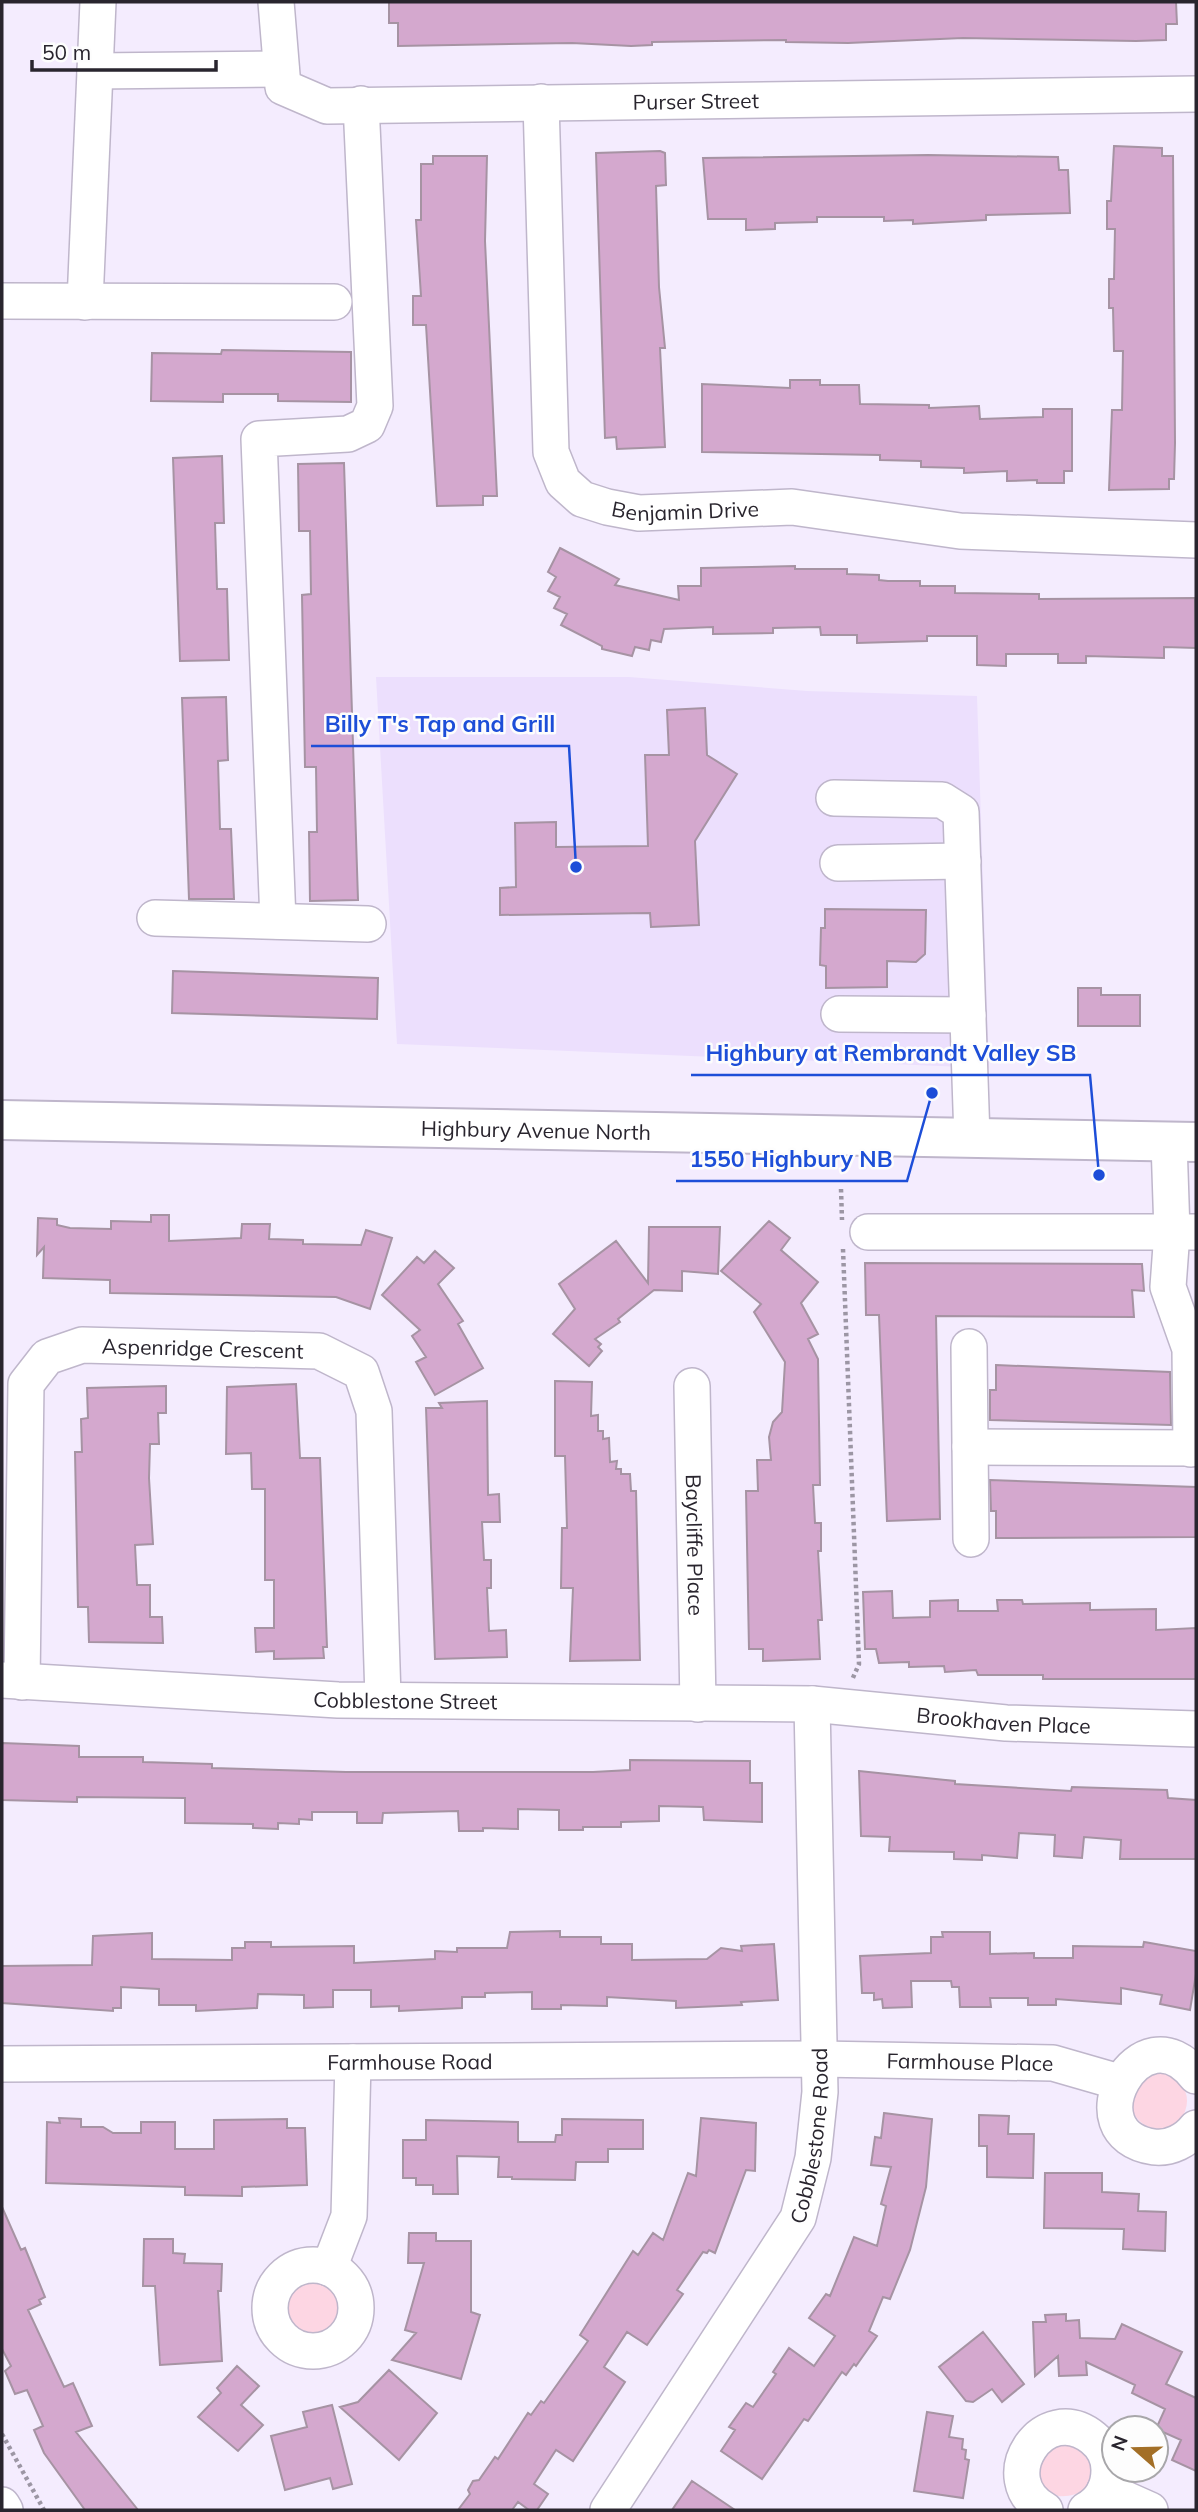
<svg xmlns="http://www.w3.org/2000/svg" width="1198" height="2512" font-family="Mulish,sans-serif">
  <style>
    .built { fill: #ecdffd }
    .green { fill: #fdd6e3 }
    .building { fill: #d4a8ce; stroke: #a693a3; stroke-width: 2 }
    .lines { fill: none; stroke-linecap: round; stroke-linejoin: round }
    .minor-casing { stroke: #bfb6cb; stroke-width: 38 }
    .major-casing { stroke: #bfb6cb; stroke-width: 42 }
    .path { stroke: #9c96a4; stroke-width: 4.5; stroke-dasharray: 3.5 3.5; stroke-linecap: butt }
    .minor { stroke: #fff; stroke-width: 35 }
    .major { stroke: #fff; stroke-width: 38 }
    .labels { text-anchor: middle; dominant-baseline: central; stroke-width: 5; stroke-linejoin: round; paint-order: stroke }
    .street-label { font-size: 21px; fill: #29252e; stroke: #fdfdfd }
    .leader { fill: none; stroke: #1d4ed8; stroke-width: 2.5 }
    .callout-dot { fill: #1d4ed8; stroke: #fdfdfd; stroke-width: 2.5 }
    .callout-label { font-size: 23px; text-anchor: middle; font-weight: bold; fill: #1d4ed8; stroke: #fdfdfd; stroke-width: 5; stroke-linejoin: round; paint-order: stroke }
  </style>
  <rect width="100%" height="100%" fill="#f4ecfe"/>
  <path class="built" d="M 376,677 L 629,677 L 807,691 L 977,696 L 989,1068 L 397,1044 Z"/>
  <path class="green" d="M1131 2101a28 28 0 1 1 56 0a28 28 0 1 1-56 0Z
    M284 2308a28 28 0 1 1 56 0a28 28 0 1 1-56 0Z
    M 1055,2443 L 1081,2447 C 1084,2452 1089,2457 1091,2462 C 1102,2492 1063,2505 1043,2490 L 1036,2463 Z"/>
  <path class="building" d="M 389,2 L 1176,2 L 1177,24 L 1166,24 L 1166,40 L 1136,41 L 963,38 L 848,43 L 786,42 L 786,40 L 652,42 L 652,45 L 631,46 L 572,43 L 398,46 L 398,23 L 389,23 Z
    M 1114,146 L 1162,148 L 1162,156 L 1173,156 L 1175,443 L 1174,479 L 1169,479 L 1169,489 L 1109,490 L 1112,410 L 1122,410 L 1123,351 L 1114,351 L 1113,308 L 1109,308 L 1109,279 L 1114,279 L 1115,229 L 1107,229 L 1107,201 L 1111,201 Z
    M 660,151 L 665,153 L 666,185 L 656,186 L 659,287 L 665,348 L 660,348 L 665,447 L 617,449 L 616,437 L 605,438 L 596,153 Z
    M 928,155 L 1058,157 L 1059,170 L 1068,170 L 1070,213 L 986,215 L 986,220 L 913,224 L 913,220 L 884,221 L 884,217 L 817,217 L 817,222 L 775,223 L 775,229 L 746,230 L 746,219 L 708,219 L 703,158 Z
    M 433,156 L 487,156 L 485,241 L 497,496 L 483,496 L 483,505 L 437,506 L 426,325 L 413,325 L 413,296 L 421,296 L 416,220 L 421,220 L 421,164 L 433,164 Z
    M 222,350 L 351,352 L 351,402 L 278,401 L 278,394 L 223,394 L 223,402 L 151,401 L 152,353 L 221,354 Z
    M 790,380 L 820,380 L 820,385 L 859,385 L 860,404 L 929,405 L 929,408 L 979,406 L 980,419 L 1043,417 L 1043,409 L 1072,409 L 1072,471 L 1064,471 L 1064,483 L 1037,483 L 1037,480 L 1007,481 L 1007,471 L 964,473 L 964,468 L 921,467 L 921,461 L 880,460 L 880,455 L 702,452 L 702,384 L 790,388 Z
    M 222,456 L 224,523 L 215,523 L 217,589 L 227,589 L 229,660 L 180,661 L 173,458 Z
    M 344,463 L 358,900 L 310,901 L 309,832 L 317,832 L 316,767 L 305,767 L 302,595 L 311,594 L 310,531 L 299,531 L 298,464 Z
    M 560,548 L 619,579 L 615,585 L 679,600 L 678,586 L 701,586 L 701,568 L 795,566 L 795,569 L 847,569 L 847,574 L 879,575 L 879,580 L 888,581 L 920,581 L 920,586 L 955,586 L 955,593 L 1039,594 L 1039,599 L 1195,598 L 1196,648 L 1164,647 L 1164,658 L 1086,656 L 1086,663 L 1058,663 L 1058,654 L 1006,654 L 1006,666 L 977,665 L 977,636 L 927,636 L 927,641 L 857,643 L 857,635 L 821,635 L 820,627 L 773,628 L 773,633 L 713,634 L 713,627 L 664,629 L 661,642 L 651,640 L 649,650 L 635,647 L 632,656 L 602,649 L 602,646 L 561,625 L 567,614 L 554,608 L 560,597 L 548,591 L 556,577 L 548,572 Z
    M 226,697 L 228,760 L 218,761 L 220,829 L 231,829 L 234,899 L 189,899 L 182,698 Z
    M 705,708 L 707,755 L 737,774 L 695,841 L 699,925 L 651,927 L 650,913 L 500,915 L 500,888 L 516,887 L 515,823 L 556,822 L 556,847 L 648,846 L 645,755 L 669,755 L 667,710 Z
    M 825,909 L 926,910 L 925,954 L 916,962 L 887,961 L 887,987 L 826,988 L 826,966 L 820,965 L 821,928 L 825,928 Z
    M 173,971 L 378,978 L 377,1019 L 172,1013 Z
    M 1078,988 L 1101,988 L 1101,995 L 1140,995 L 1140,1026 L 1078,1026 Z
    M 151,1215 L 169,1215 L 169,1241 L 241,1238 L 242,1224 L 270,1224 L 269,1239 L 303,1240 L 303,1244 L 361,1245 L 366,1230 L 392,1238 L 370,1309 L 336,1297 L 110,1293 L 110,1280 L 43,1278 L 44,1247 L 37,1255 L 38,1218 L 57,1219 L 57,1225 L 70,1228 L 111,1229 L 111,1221 L 151,1222 Z
    M 769,1221 L 790,1238 L 781,1250 L 818,1282 L 801,1303 L 818,1334 L 808,1339 L 818,1359 L 820,1485 L 813,1485 L 815,1523 L 821,1523 L 821,1551 L 818,1551 L 822,1620 L 818,1620 L 820,1659 L 763,1661 L 763,1649 L 749,1649 L 746,1491 L 758,1491 L 757,1460 L 771,1460 L 769,1437 L 773,1422 L 782,1412 L 785,1362 L 754,1312 L 761,1304 L 721,1271 Z
    M 649,1227 L 720,1227 L 718,1274 L 682,1271 L 682,1291 L 654,1290 L 618,1319 L 620,1322 L 595,1339 L 601,1344 L 598,1347 L 602,1351 L 589,1366 L 553,1334 L 575,1309 L 559,1284 L 616,1241 L 648,1283 Z
    M 435,1251 L 454,1268 L 438,1284 L 463,1321 L 458,1324 L 483,1368 L 435,1395 L 416,1362 L 426,1357 L 412,1336 L 420,1330 L 382,1295 L 417,1257 L 424,1263 Z
    M 865,1263 L 1142,1264 L 1144,1291 L 1132,1290 L 1134,1317 L 936,1316 L 940,1519 L 887,1521 L 879,1315 L 866,1315 Z
    M 996,1365 L 1170,1372 L 1171,1425 L 990,1420 L 990,1390 L 996,1390 Z
    M 555,1381 L 592,1382 L 591,1416 L 598,1415 L 598,1431 L 603,1431 L 603,1439 L 609,1438 L 610,1462 L 617,1461 L 616,1469 L 621,1469 L 621,1474 L 630,1474 L 631,1491 L 636,1491 L 640,1660 L 570,1661 L 573,1588 L 561,1588 L 562,1528 L 567,1528 L 565,1456 L 555,1456 Z
    M 296,1384 L 300,1458 L 320,1458 L 327,1647 L 323,1647 L 324,1658 L 274,1659 L 274,1651 L 256,1652 L 255,1628 L 274,1628 L 274,1580 L 265,1580 L 265,1489 L 252,1489 L 251,1453 L 226,1454 L 227,1387 Z
    M 166,1386 L 166,1413 L 158,1413 L 159,1444 L 150,1444 L 149,1478 L 153,1544 L 135,1545 L 137,1585 L 150,1585 L 150,1617 L 162,1617 L 163,1643 L 89,1642 L 88,1607 L 78,1607 L 75,1452 L 82,1452 L 81,1419 L 88,1418 L 87,1388 Z
    M 487,1401 L 488,1495 L 499,1494 L 500,1522 L 482,1522 L 484,1560 L 491,1560 L 491,1588 L 487,1588 L 489,1631 L 506,1630 L 507,1657 L 435,1659 L 426,1408 L 442,1408 L 439,1403 Z
    M 990,1480 L 1196,1487 L 1196,1537 L 996,1538 L 996,1511 L 991,1511 Z
    M 892,1591 L 893,1618 L 930,1617 L 930,1601 L 958,1600 L 958,1611 L 998,1611 L 997,1600 L 1022,1600 L 1023,1604 L 1090,1603 L 1090,1610 L 1156,1609 L 1156,1630 L 1196,1628 L 1196,1679 L 1043,1679 L 1043,1675 L 978,1675 L 976,1670 L 945,1672 L 944,1666 L 909,1667 L 909,1662 L 879,1663 L 876,1649 L 865,1649 L 863,1592 Z
    M 2,1743 L 79,1746 L 79,1757 L 143,1757 L 143,1762 L 212,1764 L 212,1768 L 346,1772 L 593,1772 L 630,1770 L 630,1760 L 750,1761 L 750,1783 L 762,1783 L 762,1822 L 704,1820 L 703,1807 L 659,1806 L 659,1821 L 621,1822 L 621,1827 L 583,1827 L 583,1830 L 559,1830 L 559,1810 L 518,1809 L 518,1829 L 483,1828 L 483,1831 L 459,1831 L 458,1811 L 383,1813 L 382,1823 L 357,1823 L 357,1812 L 312,1812 L 312,1820 L 299,1819 L 299,1824 L 278,1823 L 278,1829 L 253,1828 L 253,1824 L 185,1823 L 185,1798 L 77,1797 L 77,1802 L 2,1800 Z
    M 859,1771 L 955,1781 L 955,1784 L 1071,1791 L 1072,1787 L 1167,1790 L 1168,1798 L 1196,1800 L 1196,1859 L 1120,1859 L 1121,1840 L 1084,1837 L 1082,1858 L 1054,1856 L 1055,1835 L 1019,1833 L 1017,1858 L 982,1855 L 982,1860 L 954,1859 L 954,1852 L 889,1851 L 890,1837 L 861,1836 Z
    M 560,1931 L 560,1937 L 601,1937 L 601,1944 L 632,1944 L 632,1960 L 707,1959 L 721,1948 L 742,1951 L 741,1946 L 774,1944 L 778,2000 L 741,2002 L 742,2005 L 676,2008 L 676,2001 L 607,1997 L 607,2006 L 561,2005 L 561,2009 L 532,2009 L 532,1992 L 485,1993 L 485,1997 L 462,1997 L 462,2008 L 399,2011 L 399,2006 L 371,2007 L 371,1990 L 333,1990 L 333,2007 L 304,2008 L 304,1995 L 258,1994 L 257,2008 L 196,2011 L 196,2005 L 159,2005 L 159,1989 L 121,1987 L 121,2008 L 113,2008 L 113,2011 L 2,2003 L 2,1966 L 92,1965 L 93,1936 L 152,1933 L 152,1959 L 232,1960 L 232,1948 L 245,1948 L 245,1942 L 271,1942 L 271,1947 L 354,1946 L 354,1963 L 435,1959 L 435,1951 L 457,1952 L 457,1948 L 507,1948 L 510,1932 Z
    M 942,1932 L 990,1932 L 990,1954 L 1034,1953 L 1034,1958 L 1073,1958 L 1073,1946 L 1143,1947 L 1144,1942 L 1196,1951 L 1196,1974 L 1190,2010 L 1160,2004 L 1162,1995 L 1121,1988 L 1121,2004 L 1056,1999 L 1056,2005 L 1028,2005 L 1028,1998 L 990,1998 L 991,2007 L 960,2007 L 959,1987 L 952,1987 L 951,1981 L 911,1981 L 912,2007 L 883,2008 L 882,1999 L 874,2000 L 874,1993 L 862,1993 L 860,1956 L 931,1953 L 931,1937 L 943,1937 Z
    M 884,2113 L 932,2119 L 926,2187 L 910,2250 L 890,2299 L 883,2297 L 869,2331 L 877,2336 L 856,2366 L 854,2364 L 846,2375 L 842,2372 L 808,2421 L 804,2419 L 762,2479 L 721,2451 L 735,2430 L 729,2427 L 746,2403 L 753,2407 L 776,2374 L 773,2372 L 789,2348 L 814,2366 L 835,2336 L 809,2318 L 826,2294 L 830,2296 L 854,2237 L 877,2246 L 886,2206 L 881,2204 L 891,2167 L 871,2165 L 875,2137 L 881,2138 Z
    M 979,2115 L 1009,2116 L 1008,2134 L 1034,2134 L 1033,2178 L 987,2177 L 987,2146 L 979,2146 Z
    M 59,2118 L 81,2119 L 81,2127 L 103,2127 L 113,2133 L 141,2133 L 141,2122 L 175,2122 L 175,2149 L 214,2149 L 214,2120 L 287,2119 L 287,2128 L 305,2128 L 307,2185 L 242,2187 L 242,2196 L 185,2195 L 185,2187 L 46,2183 L 47,2122 L 60,2123 Z
    M 701,2118 L 756,2123 L 755,2171 L 746,2170 L 715,2253 L 709,2250 L 707,2253 L 703,2252 L 677,2290 L 683,2294 L 647,2345 L 627,2332 L 604,2367 L 625,2382 L 573,2461 L 556,2450 L 534,2484 L 548,2494 L 537,2510 L 529,2510 L 518,2502 L 512,2510 L 458,2510 L 470,2494 L 468,2490 L 473,2481 L 479,2480 L 495,2457 L 498,2459 L 528,2413 L 531,2415 L 541,2401 L 544,2403 L 588,2341 L 580,2335 L 633,2251 L 638,2255 L 653,2233 L 663,2240 L 688,2173 L 696,2176 Z
    M 562,2119 L 643,2120 L 643,2149 L 608,2149 L 608,2162 L 576,2162 L 575,2180 L 512,2179 L 512,2177 L 498,2177 L 499,2157 L 457,2156 L 458,2194 L 433,2194 L 433,2185 L 416,2185 L 416,2178 L 403,2178 L 403,2140 L 426,2140 L 426,2120 L 518,2122 L 518,2142 L 555,2142 L 556,2135 L 562,2135 Z
    M 1045,2173 L 1102,2173 L 1102,2192 L 1139,2194 L 1138,2211 L 1166,2212 L 1165,2251 L 1123,2249 L 1124,2229 L 1044,2228 Z
    M 2,2207 L 21,2250 L 25,2248 L 45,2297 L 39,2300 L 41,2304 L 28,2310 L 64,2387 L 73,2383 L 92,2426 L 76,2432 L 138,2510 L 85,2510 L 44,2453 L 34,2430 L 43,2426 L 27,2390 L 15,2394 L 5,2371 L 11,2366 L 2,2349 Z
    M 409,2233 L 436,2233 L 436,2241 L 471,2241 L 471,2312 L 480,2315 L 461,2379 L 392,2360 L 416,2333 L 405,2330 L 424,2263 L 408,2263 Z
    M 144,2239 L 173,2239 L 173,2253 L 185,2254 L 184,2263 L 222,2264 L 221,2291 L 218,2291 L 222,2361 L 160,2365 L 155,2286 L 143,2286 Z
    M 1066,2314 L 1066,2321 L 1079,2320 L 1080,2338 L 1115,2339 L 1122,2324 L 1182,2352 L 1166,2384 L 1196,2398 L 1196,2471 L 1172,2460 L 1181,2440 L 1156,2429 L 1165,2409 L 1132,2393 L 1135,2385 L 1086,2362 L 1087,2375 L 1059,2376 L 1058,2356 L 1035,2376 L 1033,2322 L 1046,2322 L 1045,2315 Z
    M 983,2332 L 1024,2384 L 1002,2402 L 992,2389 L 973,2402 L 966,2401 L 939,2367 Z
    M 237,2366 L 259,2386 L 241,2405 L 263,2425 L 238,2451 L 198,2417 L 221,2393 L 217,2388 Z
    M 389,2370 L 437,2413 L 399,2460 L 340,2407 L 358,2402 Z
    M 332,2405 L 352,2484 L 333,2489 L 330,2478 L 285,2490 L 271,2436 L 307,2427 L 303,2412 Z
    M 927,2412 L 953,2416 L 949,2437 L 963,2439 L 962,2449 L 966,2450 L 965,2459 L 969,2460 L 963,2498 L 914,2491 Z
    M 692,2481 L 735,2510 L 672,2510 Z"/>
  <g class="lines">
    <defs>
      <g id="minor">
        <path id="s1" d="M 276,2 L 283,87 L 327,106 L 1196,94"/>
        <path d="M 95,71 L 281,69"/>
        <path id="s2" d="M 541,102 L 551,452 L 563,482 L 582,499 L 607,507 L 639,513 L 792,507 L 960,531 L 1196,540"/>
        <path d="M 2,301 L 334,302"/>
        <path d="M 85,302 L 98,2"/>
        <path d="M 834,798 L 942,800 L 961,812 L 972,1138"/>
        <path d="M 838,863 L 963,861"/>
        <path d="M 155,918 L 368,924"/>
        <path d="M 278,921 L 259,439 L 348,434 L 367,425 L 375,406 L 361,104"/>
        <path d="M 839,1014 L 968,1015"/>
        <path d="M 1169,1142 L 1172,1232 L 1168,1287 L 1190,1349 L 1191,1449"/>
        <path d="M 868,1232 L 1196,1232"/>
        <path d="M 969,1347 L 971,1539"/>
        <path id="s3" d="M 692,1386 L 698,1704"/>
        <path d="M 970,1447 L 1196,1448"/>
        <path id="s4" d="M 2,1680 L 338,1700 L 812,1704 L 1006,1723 L 1196,1729"/>
        <path id="s5" d="M 22,1682 L 26,1384 L 47,1357 L 82,1345 L 319,1351 L 361,1372 L 374,1411 L 383,1698"/>
        <path id="s6" d="M 2,2064 L 819,2059 L 1053,2063 L 1119,2082"/>
        <path d="M 1196,2076 C 1141,2005 1069,2135 1154,2147 C 1170,2149 1187,2140 1196,2128"/>
        <circle cx="313" cy="2308" r="43"/>
        <path d="M 329,2268 L 349,2216 L 353,2062"/>
        <path d="M 1105,2490 L 1150,2510"/>
        <path d="M 2,2505 L 5,2510"/>
        <path id="s7" d="M 608,2510 L 798,2218 L 813,2158 L 820,2092 L 812,1704"/>
        <path d="M 1045,2510 C 990,2479 1044,2398 1093,2438 C 1103,2446 1109,2457 1109,2470 C 1109,2487 1101,2502 1086,2510"/>
      </g>
      <g id="major">
        <path id="s8" d="M 2,1120 L 1196,1142"/>
      </g>
    </defs>
    <use href="#minor" class="minor-casing"/>
    <use href="#major" class="major-casing"/>
    <path class="path" d="M 841,1189 L 842,1220
      M 843,1249 L 859,1664 L 852,1680
      M 2,2434 L 44,2510"/>
    <use href="#minor" class="minor"/>
    <use href="#major" class="major"/>
  </g>
  <g class="labels">
    <g class="street-label">
      <text stroke="none"><textPath href="#s1" startOffset="502">Purser Street</textPath></text>
      <text stroke="none"><textPath href="#s2" startOffset="513">Benjamin Drive</textPath></text>
      <text stroke="none"><textPath href="#s8" startOffset="534">Highbury Avenue North</textPath></text>
      <text stroke="none"><textPath href="#s5" startOffset="490">Aspenridge Crescent</textPath></text>
      <text stroke="none"><textPath href="#s3" startOffset="159">Baycliffe Place</textPath></text>
      <text stroke="none"><textPath href="#s4" startOffset="404">Cobblestone Street</textPath></text>
      <text stroke="none"><textPath href="#s4" startOffset="1003">Brookhaven Place</textPath></text>
      <text stroke="none"><textPath href="#s6" startOffset="408">Farmhouse Road</textPath></text>
      <text stroke="none"><textPath href="#s6" startOffset="968">Farmhouse Place</textPath></text>
      <text stroke="none"><textPath href="#s7" startOffset="432">Cobblestone Road</textPath></text>
    </g>
  </g>
  <path class="leader" d="M576 867L569 746H311M1099 1175L1090 1075H691M932 1093L907 1181H676"/>
  <g class="callout-dot">
    <circle cx="576" cy="867" r="7"/>
    <circle cx="1099" cy="1175" r="7"/>
    <circle cx="932" cy="1093" r="7"/>
  </g>
  <g class="callout-label">
    <text x="440" y="732">Billy T's Tap and Grill</text>
    <text x="891" y="1061">Highbury at Rembrandt Valley SB</text>
    <text x="791" y="1167">1550 Highbury NB</text>
  </g>
  <rect width="1198" height="2512" fill="none" stroke="#29252e" stroke-width="7"/>
  <g transform="translate(1135 2449) rotate(290)"><circle r="33" fill="#fdfdfd" stroke="#a8a7aa" stroke-width="2"/>
  <path d="M0-5L12 26L0 18L-12 26Z" fill="#a36f27"/>
  <text y="-10" font-size="19" font-weight="bold" text-anchor="middle" fill="#29252e">N</text>
  </g>
  <path d="M32 60v10h184v-10" fill="none" stroke="#29252e" stroke-width="3.5"/>
  <text x="42" y="60" font-size="21" fill="#29252e" stroke="#fdfdfd" stroke-width="5" paint-order="stroke">50 m</text>
</svg>
